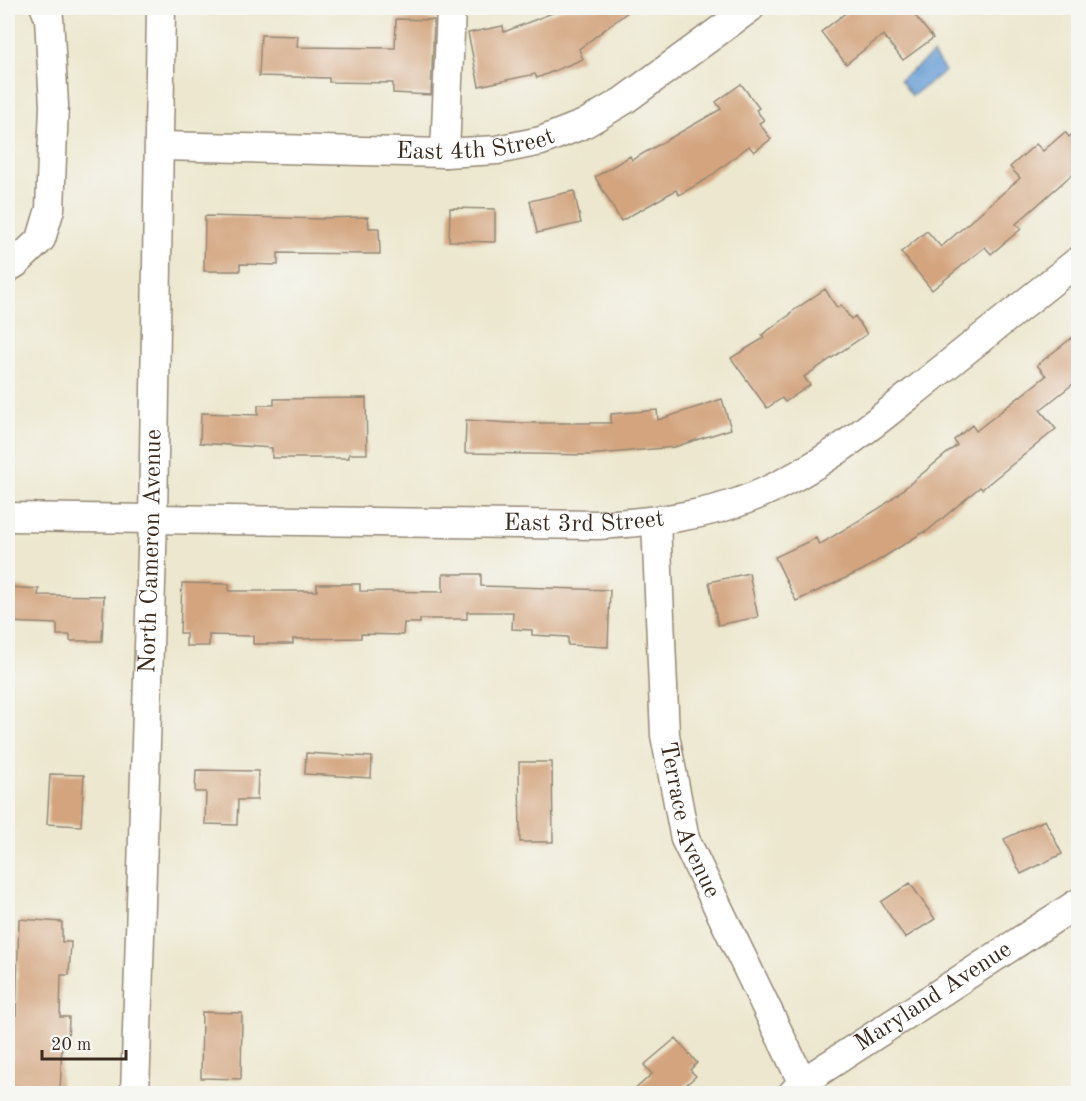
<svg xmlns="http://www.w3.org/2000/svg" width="1086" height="1101" font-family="'Old Standard TT',serif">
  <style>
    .water { fill: #689dd5; stroke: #52647a; stroke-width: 1.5 }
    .building { fill: #d3a47e }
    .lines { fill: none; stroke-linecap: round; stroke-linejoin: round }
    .minor-casing { stroke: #948876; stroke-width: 31 }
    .minor { stroke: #fff; stroke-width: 28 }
    .labels { text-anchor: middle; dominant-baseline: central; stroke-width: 5; stroke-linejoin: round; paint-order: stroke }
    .street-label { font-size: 24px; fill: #3b2a1e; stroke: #f6f6f2 }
  </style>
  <rect width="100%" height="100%" fill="#f6f6f2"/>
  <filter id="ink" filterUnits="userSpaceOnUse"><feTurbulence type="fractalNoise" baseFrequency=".0167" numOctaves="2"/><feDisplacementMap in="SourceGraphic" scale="12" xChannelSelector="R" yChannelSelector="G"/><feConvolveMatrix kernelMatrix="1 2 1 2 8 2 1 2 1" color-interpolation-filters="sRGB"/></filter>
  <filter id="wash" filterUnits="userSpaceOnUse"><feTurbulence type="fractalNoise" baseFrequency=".008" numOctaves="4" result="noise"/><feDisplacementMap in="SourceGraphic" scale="24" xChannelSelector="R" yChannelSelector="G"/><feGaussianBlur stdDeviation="1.35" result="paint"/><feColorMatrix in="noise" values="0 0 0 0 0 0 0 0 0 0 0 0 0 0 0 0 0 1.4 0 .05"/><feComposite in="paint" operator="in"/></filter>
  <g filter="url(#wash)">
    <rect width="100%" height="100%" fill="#ece7ce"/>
    <path class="water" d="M 933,54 L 945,71 L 912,96 L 900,80 Z"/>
    <g id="blocks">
      <path class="building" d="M 565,8 L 633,8 L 579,49 L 583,59 L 537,78 L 535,74 L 479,86 L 468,33 L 503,26 L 504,32 Z
        M 852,8 L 909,8 L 933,38 L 903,60 L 883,35 L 846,64 L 821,32 Z
        M 396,19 L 434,20 L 431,95 L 393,93 L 393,83 L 329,82 L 329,78 L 259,76 L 261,35 L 298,36 L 297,47 L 395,48 Z
        M 741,84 L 759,108 L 756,110 L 764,120 L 759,123 L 771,139 L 754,152 L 749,146 L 707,179 L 679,195 L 676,190 L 621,221 L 595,177 L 630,156 L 632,160 L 721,109 L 716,102 Z
        M 1078,129 L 1078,169 L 1016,224 L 1021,229 L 991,254 L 985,247 L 932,290 L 901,252 L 927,231 L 941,247 L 1020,178 L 1010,167 L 1036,144 L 1043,151 L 1065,132 L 1069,137 Z
        M 574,191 L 581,223 L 537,233 L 530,201 Z
        M 450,208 L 495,209 L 495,242 L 449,241 Z
        M 205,216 L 323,219 L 323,218 L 368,217 L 369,228 L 379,228 L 380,254 L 278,253 L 278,265 L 240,264 L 240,271 L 204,271 Z
        M 825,289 L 837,308 L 841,305 L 851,319 L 855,316 L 867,334 L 804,377 L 810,385 L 785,402 L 782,398 L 767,408 L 731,358 L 764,338 L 762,335 L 791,314 L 790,313 Z
        M 1078,333 L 1078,380 L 1040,410 L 1056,429 L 982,489 L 980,487 L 926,532 L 925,531 L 863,570 L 796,601 L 775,557 L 816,538 L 819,545 L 883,506 L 957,445 L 954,440 L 972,425 L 976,431 L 1046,376 L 1037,365 Z
        M 366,398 L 367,454 L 349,454 L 349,458 L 272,458 L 272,448 L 200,443 L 201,413 L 258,415 L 258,405 L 274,405 L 274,399 Z
        M 722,399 L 731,429 L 674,447 L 588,455 L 465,453 L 466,420 L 510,423 L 611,423 L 611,414 L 657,410 L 658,420 Z
        M 749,573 L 758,617 L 718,625 L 709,582 Z
        M 443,574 L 481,574 L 481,586 L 610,590 L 608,647 L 568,645 L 568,637 L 532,635 L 532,630 L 512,629 L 513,612 L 467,612 L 467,619 L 420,619 L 420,623 L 404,623 L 403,635 L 361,634 L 361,638 L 293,639 L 293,644 L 253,644 L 253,636 L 209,635 L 209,646 L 186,646 L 186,633 L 180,633 L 182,583 L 229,584 L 229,591 L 317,591 L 317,584 L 360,584 L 360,591 L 443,592 Z
        M 8,587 L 39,589 L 38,595 L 104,596 L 102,641 L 70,641 L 70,635 L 57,635 L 57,624 L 8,622 Z
        M 306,753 L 372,757 L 371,778 L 305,774 Z
        M 519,762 L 552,762 L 553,842 L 520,842 Z
        M 196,770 L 258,771 L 257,800 L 238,800 L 237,825 L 205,824 L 206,792 L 195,792 Z
        M 50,774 L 84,775 L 81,826 L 47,824 Z
        M 1045,820 L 1062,854 L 1021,874 L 1004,839 Z
        M 910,883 L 935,919 L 905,938 L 881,902 Z
        M 19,919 L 62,922 L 62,942 L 71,942 L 69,975 L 61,975 L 60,1017 L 69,1017 L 68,1041 L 62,1041 L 60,1094 L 9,1094 L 12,1015 L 16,1015 Z
        M 202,1012 L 242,1013 L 241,1079 L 201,1078 Z
        M 676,1038 L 697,1063 L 690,1070 L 696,1076 L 676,1094 L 630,1094 L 652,1074 L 644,1065 Z"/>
    </g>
  </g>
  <g filter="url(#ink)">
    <use href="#blocks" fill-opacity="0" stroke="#948876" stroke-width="1.5"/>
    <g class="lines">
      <defs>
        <g id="minor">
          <path id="s1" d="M 160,146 L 445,153 L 497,150 L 541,141 L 584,124 L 623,101 L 750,8"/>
          <path d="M 445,153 L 451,8"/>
          <path d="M 8,268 L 16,263 L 41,239 L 50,209 L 54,105 L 49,18 L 45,8"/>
          <path id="s2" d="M 8,517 L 598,525 C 651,522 705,517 755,496 C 820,469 870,427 925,383 C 976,342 1027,302 1078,261"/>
          <path id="s3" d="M 656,522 L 665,735 L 685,839 L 808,1094"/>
          <path id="s4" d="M 135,1094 L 153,519 L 161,8"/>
          <path id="s5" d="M 792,1094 L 803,1082 L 1078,903"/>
        </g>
      </defs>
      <use href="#minor" class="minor-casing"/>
      <use href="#minor" class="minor"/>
    </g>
  </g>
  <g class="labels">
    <g class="street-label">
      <text stroke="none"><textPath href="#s1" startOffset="316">East 4th Street</textPath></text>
      <text stroke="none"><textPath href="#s2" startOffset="576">East 3rd Street</textPath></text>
      <text stroke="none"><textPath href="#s4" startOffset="543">North Cameron Avenue</textPath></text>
      <text stroke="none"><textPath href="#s3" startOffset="302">Terrace Avenue</textPath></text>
      <text stroke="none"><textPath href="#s5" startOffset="172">Maryland Avenue</textPath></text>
    </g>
  </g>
  <rect width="1086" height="1101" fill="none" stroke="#f6f6f2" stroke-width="30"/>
  <path d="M42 1050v9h84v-9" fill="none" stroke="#3b2a1e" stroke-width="3"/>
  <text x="51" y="1050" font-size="18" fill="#3b2a1e" stroke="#f6f6f2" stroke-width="4.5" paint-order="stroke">20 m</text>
</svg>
